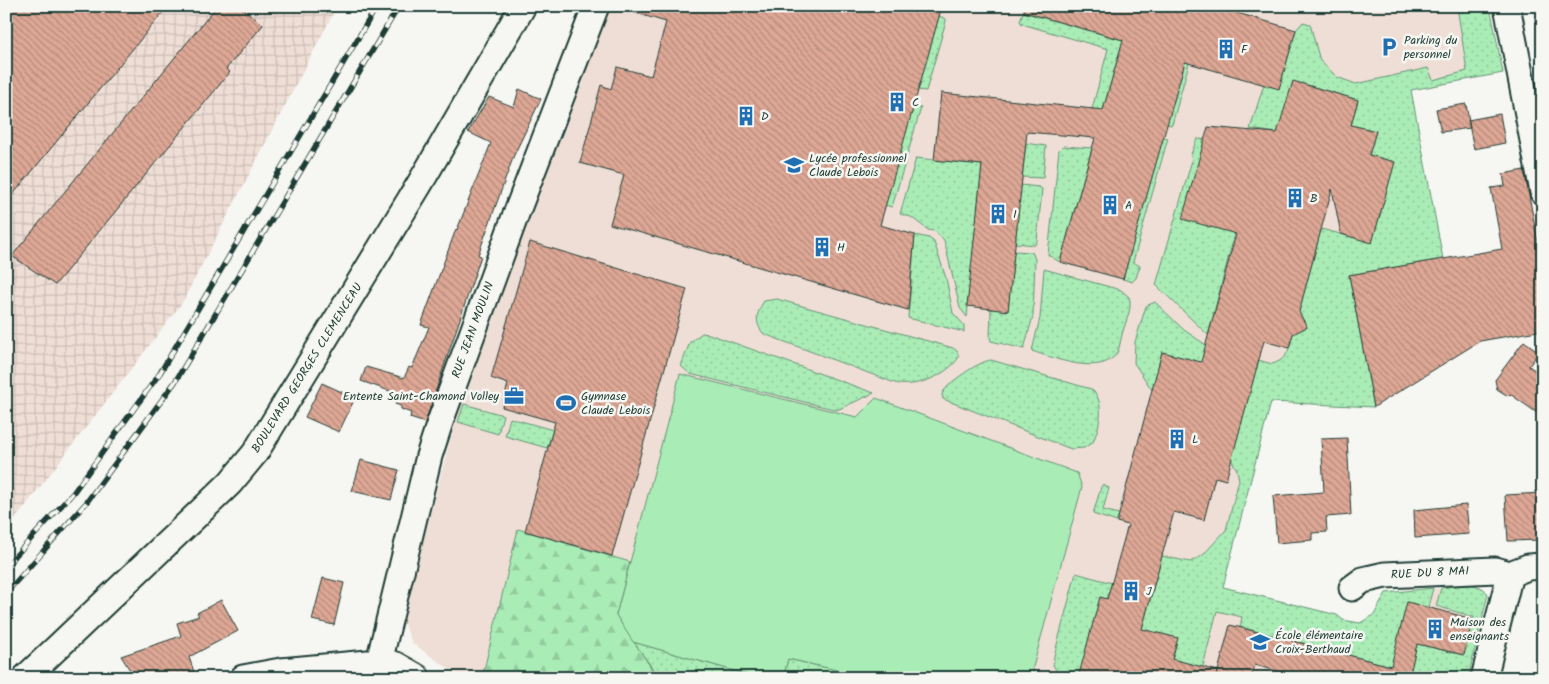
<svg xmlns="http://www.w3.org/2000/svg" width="1549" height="684" font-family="Kalam,sans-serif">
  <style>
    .built { fill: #efded6 }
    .industrial { fill: url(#industrial-grid) }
    .grass { fill: url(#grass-dots); stroke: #649475 }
    .forest { fill: url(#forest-firs); stroke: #649475 }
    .pitch { fill: #aaecb6; stroke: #649475 }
    .building { fill: url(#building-back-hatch); stroke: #1f3d34 }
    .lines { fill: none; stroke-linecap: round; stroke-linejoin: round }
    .minor-casing { stroke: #1f3d34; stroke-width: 29 }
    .tertiary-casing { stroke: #1f3d34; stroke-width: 31 }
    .minor { stroke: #f6f6f2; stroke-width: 25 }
    .tertiary { stroke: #f6f6f2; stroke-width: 28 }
    .rail-casing { stroke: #1f3d34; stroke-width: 5.5 }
    .rail { stroke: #f6f6f2; stroke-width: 4; stroke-dasharray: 11; stroke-linecap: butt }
    .labels { text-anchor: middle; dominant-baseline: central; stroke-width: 5; stroke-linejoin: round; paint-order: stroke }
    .poi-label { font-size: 12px; fill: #1f3d34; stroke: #f6f6f2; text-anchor: start }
    .street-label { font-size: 12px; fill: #1f3d34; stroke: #f6f6f2 }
  </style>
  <defs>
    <pattern id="industrial-grid" width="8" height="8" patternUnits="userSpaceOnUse" patternTransform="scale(1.25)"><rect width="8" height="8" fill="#efded6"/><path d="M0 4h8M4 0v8" fill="none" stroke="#ccbfb8"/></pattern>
    <pattern id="grass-dots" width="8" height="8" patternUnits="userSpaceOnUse" patternTransform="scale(1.25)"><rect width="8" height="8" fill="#aaecb6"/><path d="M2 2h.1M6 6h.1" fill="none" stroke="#92cb9d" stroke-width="1.8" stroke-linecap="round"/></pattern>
    <pattern id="forest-firs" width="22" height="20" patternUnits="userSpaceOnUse" patternTransform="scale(1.25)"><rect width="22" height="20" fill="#aaecb6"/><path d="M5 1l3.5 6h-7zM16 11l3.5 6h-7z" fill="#92cb9d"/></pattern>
    <pattern id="building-back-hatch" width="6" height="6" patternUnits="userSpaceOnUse" patternTransform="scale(1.25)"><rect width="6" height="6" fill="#dea795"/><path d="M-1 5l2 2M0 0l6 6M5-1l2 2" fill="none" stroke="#b3897a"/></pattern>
  </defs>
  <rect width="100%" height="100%" fill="#f6f6f2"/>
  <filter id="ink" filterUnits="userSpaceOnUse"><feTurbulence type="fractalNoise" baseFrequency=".02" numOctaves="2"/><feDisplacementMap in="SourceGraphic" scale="10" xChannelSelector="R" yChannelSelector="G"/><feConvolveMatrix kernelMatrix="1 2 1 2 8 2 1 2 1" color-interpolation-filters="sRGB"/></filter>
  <g filter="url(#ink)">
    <path class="built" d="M 607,6 L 1490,6 L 1503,73 L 1411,90 L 1443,259 L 1349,275 L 1374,407 L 1271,402 L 1223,587 L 1337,615 L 1343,620 L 1360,623 L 1374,615 L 1386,593 L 1478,585 L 1484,588 L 1488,594 L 1468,678 L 462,678 L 412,643 L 402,619 L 455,422 L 515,246 Z"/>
    <path class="industrial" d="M 6,6 L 337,6 L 182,303 L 6,531 Z"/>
    <path class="grass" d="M 1457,6 L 1490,6 L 1503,73 L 1411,90 L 1443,259 L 1349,275 L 1374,407 L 1271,402 L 1223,587 L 1337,615 L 1343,620 L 1360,623 L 1374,615 L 1386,593 L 1433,588 L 1428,607 L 1398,639 L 1463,655 L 1474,617 L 1436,606 L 1441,588 C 1456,586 1478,579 1488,594 L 1468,678 L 1409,678 L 1410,671 L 1240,627 L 1242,617 L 1217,611 L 1200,678 L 1172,659 L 1177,638 L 1142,629 L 1162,556 L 1190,562 L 1202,556 L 1226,530 L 1239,480 L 1237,470 L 1231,459 L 1254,377 L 1162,352 L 1152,390 L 1134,363 L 1135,342 L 1146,306 L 1155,302 L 1184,330 L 1206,345 L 1272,364 C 1290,359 1289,346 1294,330 L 1298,331 L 1306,327 L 1297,318 L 1321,229 L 1372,242 L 1394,162 L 1369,155 L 1376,131 L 1351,125 L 1358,100 L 1304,84 L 1296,111 L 1277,133 L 1250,129 L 1264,84 L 1279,88 L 1296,30 L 1303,22 L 1310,24 L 1320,61 L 1337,77 L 1356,84 L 1428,68 L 1433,80 L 1467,71 Z
      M 1023,12 L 1123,40 L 1103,110 L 1092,109 L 1108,49 L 1022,24 L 1020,21 Z
      M 939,16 L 946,19 L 946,21 L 926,91 L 918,90 Z
      M 1185,62 L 1189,63 L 1172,125 L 1167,124 Z
      M 913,107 L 921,108 L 892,207 L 885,205 Z
      M 1163,137 L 1168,138 L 1133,262 L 1140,266 L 1136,278 L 1132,282 L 1123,279 Z
      M 1197,139 L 1259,142 L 1208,335 L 1156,285 L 1192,160 L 1191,154 Z
      M 1026,143 L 1046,146 L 1043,178 L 1022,177 Z
      M 1063,146 L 1092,148 L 1060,262 L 1048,255 L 1059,150 Z
      M 916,158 L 982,165 L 967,317 L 960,308 L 944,240 L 934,231 L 928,230 L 911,217 L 900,214 Z
      M 1021,185 L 1039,187 L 1042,189 L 1037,241 L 1035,245 L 1015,243 Z
      M 915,235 L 929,238 L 934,242 L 946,278 L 953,313 L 964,325 L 964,332 L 908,318 Z
      M 1014,251 L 1032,252 L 1035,259 L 1033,316 L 1024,349 L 991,341 L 990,338 L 991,309 L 1008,310 Z
      M 1044,269 L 1121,290 L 1129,297 C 1133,307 1126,321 1123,331 C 1121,337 1120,347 1117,353 C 1102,377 1053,358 1032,351 L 1040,318 Z
      M 777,299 L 953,348 L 957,351 L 959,357 C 948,375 915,389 895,383 L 764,334 C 754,323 756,313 764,301 Z
      M 702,333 L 709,334 L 874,393 L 837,410 L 690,374 L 681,366 L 690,342 Z
      M 991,360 L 1091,389 C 1106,401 1100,426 1093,442 L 1084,448 L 1071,449 L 943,399 L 942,394 C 946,384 979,361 991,360 Z
      M 464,404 L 503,415 L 498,434 L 458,422 Z
      M 510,418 L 553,430 L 547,448 L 505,436 Z
      M 1103,484 L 1109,488 L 1103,510 L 1119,514 L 1117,522 L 1093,514 L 1101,487 Z
      M 1076,573 L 1112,583 L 1078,678 L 1061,678 L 1053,665 L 1054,656 Z
      M 633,642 L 759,678 L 660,678 Z
      M 788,659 L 872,678 L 783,678 Z"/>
    <path class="forest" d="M 518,529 L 630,562 L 616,615 L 654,672 L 660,678 L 482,678 Z"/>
    <path class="pitch" d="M 680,374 L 857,417 L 876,398 L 1077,473 L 1082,487 L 1033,667 L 1033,678 L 872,678 L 788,659 L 783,678 L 759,678 L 633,642 L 616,615 Z"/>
    <path class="building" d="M 6,6 L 168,6 L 6,203 Z
      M 217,6 L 240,6 L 263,25 L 226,69 L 230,72 L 55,285 L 12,256 Z
      M 630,6 L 942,6 L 880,225 L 915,235 L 908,310 L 610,224 L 624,175 L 580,163 L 601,85 L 611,89 L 617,67 L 651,76 L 666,22 L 629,11 Z
      M 1024,6 L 1213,6 L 1296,30 L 1279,89 L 1185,62 L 1123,279 L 1060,262 L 1095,138 L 1027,132 L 1008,311 L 967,306 L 982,165 L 934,160 L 941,93 L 1103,110 L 1123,40 L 1024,12 Z
      M 1293,81 L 1358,100 L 1351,125 L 1376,131 L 1369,155 L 1395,162 L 1372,243 L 1341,234 L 1332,189 L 1299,312 L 1307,327 L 1293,334 L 1289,348 L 1264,341 L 1226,480 L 1215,477 L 1204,520 L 1174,512 L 1142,629 L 1178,638 L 1172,659 L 1218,671 L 1217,675 L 1230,625 L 1391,666 L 1407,602 L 1473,619 L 1464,655 L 1417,644 L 1409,678 L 1303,678 L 1255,665 L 1251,678 L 1078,678 L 1100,597 L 1107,599 L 1128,525 L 1117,522 L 1162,352 L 1201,362 L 1236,234 L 1182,219 L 1208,127 L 1277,133 Z
      M 519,89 L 541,99 L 514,155 L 478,255 L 481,256 L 425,423 L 410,418 L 411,413 L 401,409 L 401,406 L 395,404 L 398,394 L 361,381 L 366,367 L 404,378 L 409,367 L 412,368 L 429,327 L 421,325 L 456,229 L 457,230 L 491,143 L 468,132 L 489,97 L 514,107 Z
      M 1466,104 L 1470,128 L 1441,132 L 1436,109 Z
      M 1500,114 L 1505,143 L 1474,149 L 1468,120 Z
      M 1524,170 L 1543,268 L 1543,330 L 1480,341 L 1374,407 L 1349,275 L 1502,249 L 1491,188 L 1505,186 L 1503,174 Z
      M 530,242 L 687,289 L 612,556 L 525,531 L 555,422 L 502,407 L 508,384 L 491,378 Z
      M 1524,341 L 1539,352 L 1529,366 L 1543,376 L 1543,417 L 1510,394 L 1508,396 L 1497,389 L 1495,380 Z
      M 322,383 L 355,398 L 339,432 L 305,417 Z
      M 1347,438 L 1351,515 L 1326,517 L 1327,532 L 1312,533 L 1312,540 L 1277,543 L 1273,496 L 1324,492 L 1321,439 Z
      M 361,460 L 399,470 L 391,500 L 352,491 Z
      M 1543,493 L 1543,540 L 1508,541 L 1505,495 Z
      M 1466,505 L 1469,534 L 1415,538 L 1414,510 Z
      M 323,578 L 344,583 L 334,625 L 312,620 Z
      M 221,600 L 238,631 L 189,657 L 194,672 L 176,678 L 135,678 L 121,656 L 181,636 L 177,623 L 199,616 L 197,613 Z"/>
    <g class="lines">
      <defs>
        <path id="minor" d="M 1507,6 L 1543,192
          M 1352,588 L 1363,580 L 1385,575 L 1495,570 L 1510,574
          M 25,678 L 200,512 L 230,483 L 255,453 L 419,185 L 523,6
          M 243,678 L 281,671 L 379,662 L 429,456 L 440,422 L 516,214 L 596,6
          M 1484,678 L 1510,574 L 1528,567 L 1543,566"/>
        <path id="tertiary" d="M 379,662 L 395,666 L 416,678"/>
      </defs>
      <use href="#minor" class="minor-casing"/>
      <use href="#tertiary" class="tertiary-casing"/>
      <use href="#minor" class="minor"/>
      <use href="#tertiary" class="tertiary"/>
      <defs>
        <path id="rail" d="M 6,566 L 73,493 L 160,373 L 377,6
          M 6,593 L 86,503 L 175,382 L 399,6"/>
      </defs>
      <use href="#rail" class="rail-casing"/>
      <use href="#rail" class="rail"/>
    </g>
  </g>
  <defs>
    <symbol id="parking-bare" viewBox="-9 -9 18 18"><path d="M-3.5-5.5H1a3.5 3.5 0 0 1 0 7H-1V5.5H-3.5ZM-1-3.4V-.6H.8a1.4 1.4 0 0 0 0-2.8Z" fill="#1f6fb2" stroke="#f6f6f2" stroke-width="2.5" paint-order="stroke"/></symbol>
    <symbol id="building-bare" viewBox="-9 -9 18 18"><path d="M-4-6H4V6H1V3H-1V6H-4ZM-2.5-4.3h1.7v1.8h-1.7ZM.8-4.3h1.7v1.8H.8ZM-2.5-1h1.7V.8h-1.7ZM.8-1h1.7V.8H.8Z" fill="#1f6fb2" stroke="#f6f6f2" stroke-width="2.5" paint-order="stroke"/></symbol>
    <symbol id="school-bare" viewBox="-9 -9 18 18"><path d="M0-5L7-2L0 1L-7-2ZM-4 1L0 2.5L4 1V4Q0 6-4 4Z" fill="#1f6fb2" stroke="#f6f6f2" stroke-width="2.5" paint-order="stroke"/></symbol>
    <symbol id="office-bare" viewBox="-9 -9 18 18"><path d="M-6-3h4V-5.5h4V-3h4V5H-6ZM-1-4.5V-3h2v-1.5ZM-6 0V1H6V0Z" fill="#1f6fb2" stroke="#f6f6f2" stroke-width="2.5" paint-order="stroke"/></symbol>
    <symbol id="stadium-bare" viewBox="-9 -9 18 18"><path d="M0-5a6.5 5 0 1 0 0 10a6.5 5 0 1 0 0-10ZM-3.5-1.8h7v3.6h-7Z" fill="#1f6fb2" stroke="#f6f6f2" stroke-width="2.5" paint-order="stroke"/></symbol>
  </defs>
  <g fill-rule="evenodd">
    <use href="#parking-bare" x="1375" y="33" width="28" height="28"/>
    <use href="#building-bare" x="1212" y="35" width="28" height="28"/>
    <use href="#building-bare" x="883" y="88" width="28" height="28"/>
    <use href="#building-bare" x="732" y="102" width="28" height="28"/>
    <use href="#school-bare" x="780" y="151" width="28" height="28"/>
    <use href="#building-bare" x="1281" y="184" width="28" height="28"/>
    <use href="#building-bare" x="1096" y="191" width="28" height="28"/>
    <use href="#building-bare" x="984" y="200" width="28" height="28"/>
    <use href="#building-bare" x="808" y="233" width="28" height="28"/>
    <use href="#office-bare" x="500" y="382" width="28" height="28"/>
    <use href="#stadium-bare" x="552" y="389" width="28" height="28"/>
    <use href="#building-bare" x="1163" y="425" width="28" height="28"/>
    <use href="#building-bare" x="1117" y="577" width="28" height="28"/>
    <use href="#building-bare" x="1421" y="615" width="28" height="28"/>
    <use href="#school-bare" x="1246" y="628" width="28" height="28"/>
  </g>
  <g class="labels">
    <g class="poi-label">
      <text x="1404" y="40">Parking du<tspan x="1404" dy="14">personnel</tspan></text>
      <text x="1241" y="49">F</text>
      <text x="912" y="102">C</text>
      <text x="761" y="116">D</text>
      <text x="809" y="158">Lycée professionnel<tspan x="809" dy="14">Claude Lebois</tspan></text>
      <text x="1310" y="198">B</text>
      <text x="1125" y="205">A</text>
      <text x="1013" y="214">I</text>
      <text x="837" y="247">H</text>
      <text x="499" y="396" text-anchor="end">Entente Saint-Chamond Volley</text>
      <text x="581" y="396">Gymnase<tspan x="581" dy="14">Claude Lebois</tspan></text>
      <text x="1192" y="439">L</text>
      <text x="1146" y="591">J</text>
      <text x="1450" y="622">Maison des<tspan x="1450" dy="14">enseignants</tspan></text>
      <text x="1275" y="635">École élémentaire<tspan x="1275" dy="14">Croix-Berthaud</tspan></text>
    </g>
    <g class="street-label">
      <text transform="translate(473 330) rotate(-70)">RUE JEAN MOULIN</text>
      <text transform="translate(307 368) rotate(-58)">BOULEVARD GEORGES CLEMENCEAU</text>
      <text transform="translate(1430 573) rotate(-3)">RUE DU 8 MAI</text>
    </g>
  </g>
  <rect width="1549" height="684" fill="none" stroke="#f6f6f2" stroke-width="25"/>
  <rect x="12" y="12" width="1524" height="659" fill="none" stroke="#1f3d34" stroke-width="2" filter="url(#ink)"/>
</svg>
